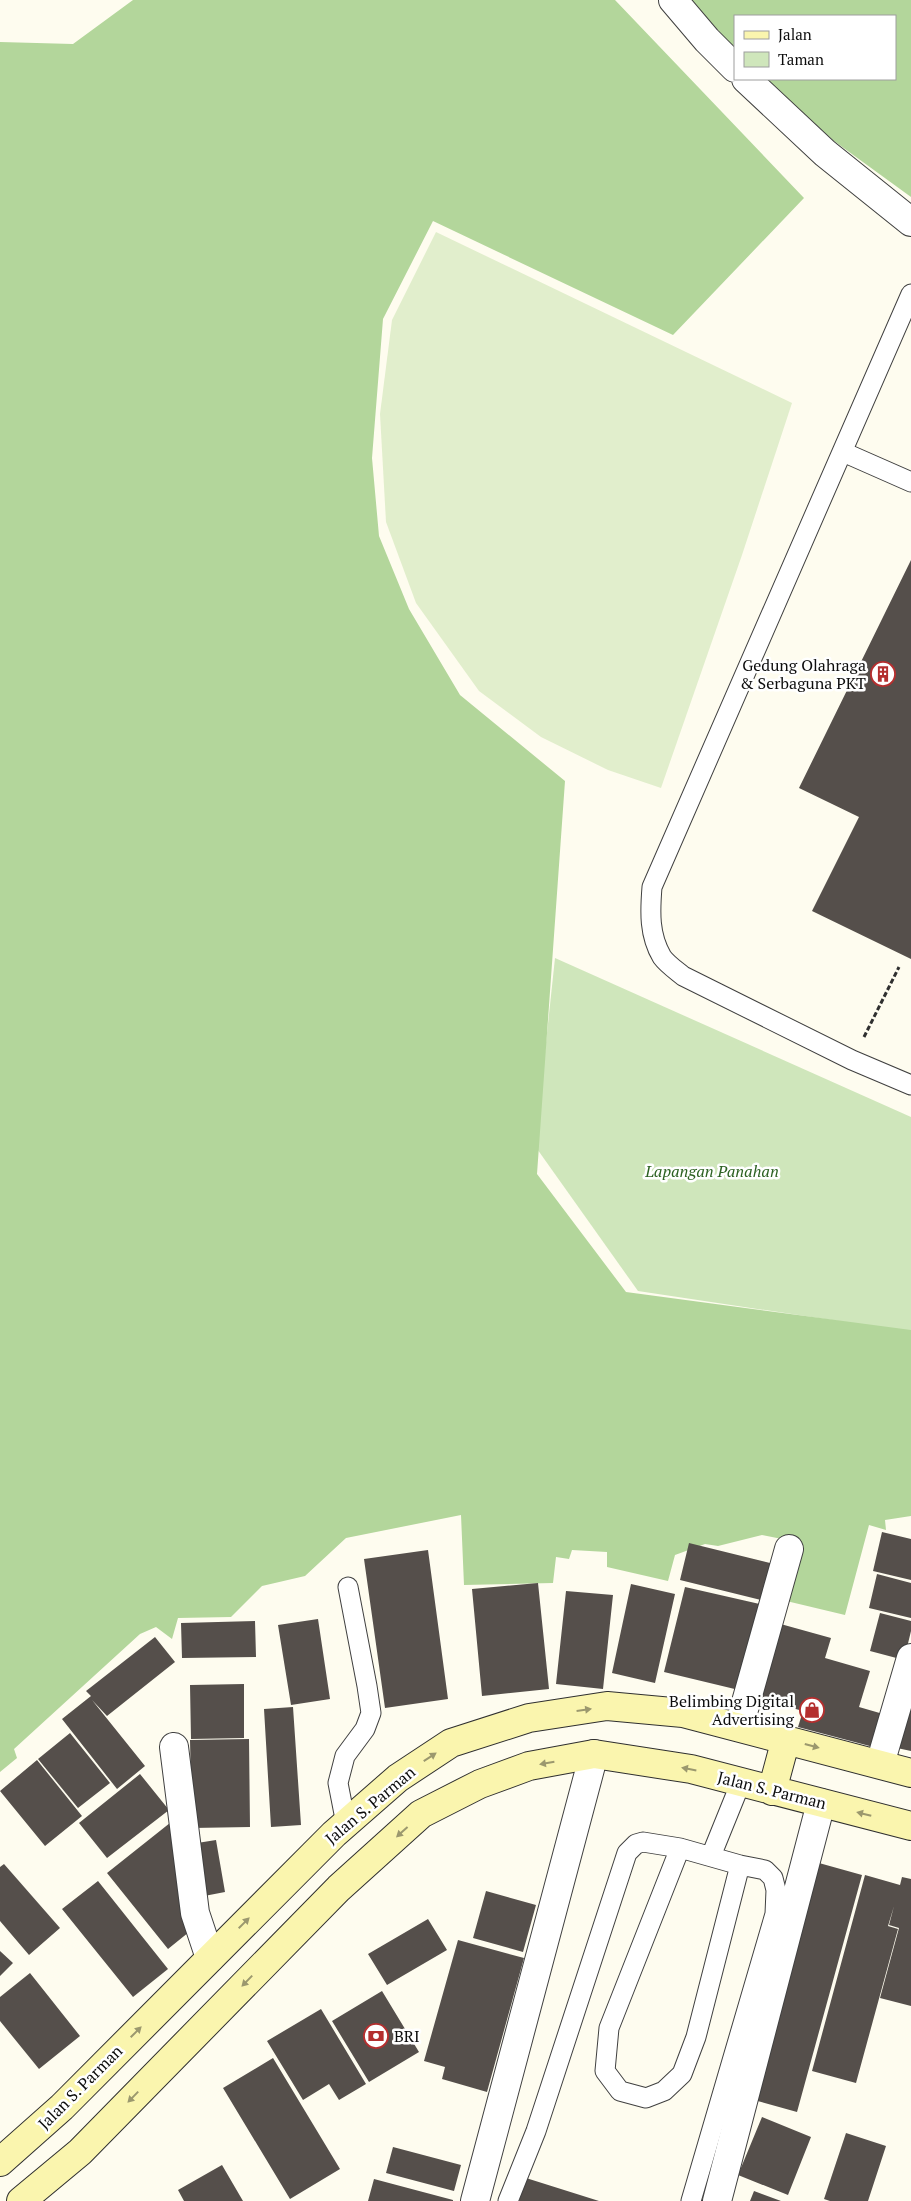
<svg xmlns="http://www.w3.org/2000/svg" width="911" height="2201" font-family="'PT Serif',serif">
  <style>
    .green { fill: #cfe6bb }
    .forest { fill: #b3d69b }
    .pitch { fill: #e1eecc }
    .building { fill: #554f4b }
    .lines { fill: none; stroke-linecap: round; stroke-linejoin: round }
    .service-casing { stroke: #404040; stroke-width: 21 }
    .minor-casing { stroke: #404040; stroke-width: 30 }
    .secondary-casing { stroke: #2f2f2f; stroke-width: 30 }
    .path { stroke: #2f2f2f; stroke-width: 3; stroke-dasharray: 5 2.5; stroke-linecap: butt }
    .service { stroke: #fff; stroke-width: 19 }
    .minor { stroke: #fff; stroke-width: 28 }
    .secondary { stroke: #faf5ae; stroke-width: 28 }
    .oneway { fill: #9b986e }
    .labels { text-anchor: middle; dominant-baseline: central; stroke-width: 5; stroke-linejoin: round; paint-order: stroke }
    .poi-label { font-size: 16px; fill: #0d0d0d; stroke: #fff; text-anchor: end }
    .park-label { font-size: 16px; font-style: italic; fill: #2c6122; stroke: #fff }
    .street-label { font-size: 16px; fill: #0d0d0d; stroke: #fff }
  </style>
  <rect width="100%" height="100%" fill="#fefcef"/>
  <path class="green" d="M 555,958 L 911,1117 L 911,1332 L 638,1291 L 535,1146 Z"/>
  <path class="forest" d="M 133,0 L 615,0 L 804,198 L 673,335 L 433,221 L 383,319 L 372,458 L 379,536 L 409,609 L 460,695 L 565,781 L 537,1174 L 626,1292 L 911,1330 L 911,1516 L 885,1520 L 886,1530 L 869,1525 L 845,1615 L 778,1599 L 792,1541 L 762,1535 L 718,1546 L 705,1544 L 675,1555 L 668,1581 L 607,1567 L 607,1552 L 572,1550 L 569,1559 L 556,1557 L 553,1583 L 464,1585 L 461,1515 L 346,1538 L 305,1576 L 262,1586 L 231,1617 L 178,1618 L 172,1639 L 156,1627 L 140,1634 L 14,1749 L 17,1758 L 0,1772 L 0,42 L 73,44 Z
    M 691,0 L 911,0 L 911,197 L 834,141 L 765,79 L 895,79 L 895,16 L 735,16 L 735,49 Z"/>
  <path class="pitch" d="M 436,232 L 792,403 L 742,555 L 661,788 L 608,770 L 541,737 L 479,691 L 416,603 L 386,522 L 380,414 L 392,320 Z"/>
  <path class="building" d="M 911,560 L 911,959 L 812,911 L 859,817 L 799,788 Z
    M 882,1532 L 911,1539 L 911,1580 L 873,1571 Z
    M 689,1543 L 774,1564 L 765,1601 L 680,1580 Z
    M 428,1550 L 448,1699 L 385,1708 L 364,1559 Z
    M 877,1574 L 911,1583 L 911,1618 L 869,1608 Z
    M 538,1583 L 549,1689 L 482,1696 L 472,1589 Z
    M 631,1584 L 675,1594 L 655,1683 L 612,1673 Z
    M 685,1587 L 764,1605 L 743,1691 L 664,1672 Z
    M 566,1591 L 613,1595 L 603,1689 L 556,1684 Z
    M 880,1613 L 911,1621 L 911,1631 L 904,1660 L 870,1651 Z
    M 318,1619 L 330,1699 L 291,1705 L 278,1625 Z
    M 255,1621 L 256,1657 L 182,1658 L 181,1623 Z
    M 777,1623 L 831,1638 L 825,1658 L 870,1671 L 859,1707 L 890,1716 L 881,1749 L 798,1727 L 803,1711 L 756,1698 Z
    M 155,1637 L 175,1662 L 107,1716 L 92,1700 L 145,1766 L 117,1789 L 62,1719 L 91,1696 L 86,1691 Z
    M 244,1684 L 244,1738 L 191,1739 L 190,1685 Z
    M 911,1696 L 911,1751 L 897,1748 Z
    M 293,1707 L 301,1825 L 271,1827 L 264,1709 Z
    M 70,1733 L 110,1783 L 78,1808 L 38,1759 Z
    M 249,1739 L 250,1827 L 192,1828 L 190,1740 Z
    M 37,1760 L 82,1816 L 45,1846 L 0,1791 Z
    M 140,1774 L 169,1810 L 107,1858 L 79,1823 Z
    M 180,1815 L 194,1928 L 168,1949 L 107,1873 Z
    M 216,1840 L 225,1892 L 199,1897 L 191,1844 Z
    M 819,1863 L 862,1875 L 797,2112 L 754,2100 Z
    M 4,1864 L 60,1928 L 29,1955 L 0,1921 L 0,1867 Z
    M 865,1875 L 900,1885 L 902,1877 L 911,1879 L 911,2006 L 880,1998 L 899,1928 L 889,1925 L 894,1906 L 888,1926 L 898,1929 L 856,2083 L 812,2071 Z
    M 98,1881 L 168,1969 L 133,1997 L 62,1909 Z
    M 486,1891 L 536,1905 L 523,1952 L 473,1938 Z
    M 428,1919 L 447,1950 L 387,1985 L 368,1954 Z
    M 458,1940 L 524,1958 L 487,2092 L 442,2079 L 445,2067 L 424,2061 Z
    M 0,1951 L 13,1963 L 0,1976 Z
    M 30,1973 L 80,2036 L 39,2069 L 0,2021 L 0,1997 Z
    M 382,1991 L 419,2052 L 369,2082 L 332,2021 Z
    M 321,2009 L 366,2084 L 339,2100 L 329,2084 L 303,2100 L 267,2041 Z
    M 273,2058 L 340,2169 L 290,2199 L 223,2088 Z
    M 762,2117 L 811,2137 L 788,2195 L 738,2175 Z
    M 846,2133 L 886,2146 L 868,2201 L 830,2201 L 824,2199 Z
    M 393,2147 L 461,2165 L 454,2191 L 386,2173 Z
    M 222,2165 L 243,2201 L 184,2201 L 178,2190 Z
    M 526,2178 L 599,2201 L 519,2201 Z
    M 374,2179 L 453,2200 L 453,2201 L 368,2201 Z
    M 754,2191 L 781,2201 L 750,2201 Z"/>
  <g class="lines">
    <defs>
      <path id="service" d="M 911,294 L 652,887 C 650,912 649,935 662,957 C 667,964 677,971 683,976 L 852,1060 L 911,1085
        M 843,452 L 911,482
        M 346,1824 L 338,1783 L 345,1756 L 365,1729 L 371,1713 L 367,1686 L 348,1587
        M 680,1848 L 609,2028 L 605,2071 L 620,2091 L 646,2098 L 664,2091 L 682,2074 L 696,2037 L 740,1865
        M 711,1856 L 741,1782
        M 508,2201 L 536,2131 L 627,1853 L 636,1844 L 643,1842 L 680,1848 L 740,1865 L 765,1870 L 773,1878 L 776,1890 L 775,1914 L 691,2201"/>
      <path id="minor" d="M 673,0 L 707,40 L 735,68
        M 746,79 L 825,153 L 911,222
        M 739,1727 L 789,1549
        M 174,1747 L 195,1913 L 210,1958
        M 880,1764 L 911,1658
        M 475,2201 L 594,1754
        M 717,2201 L 821,1803"/>
      <path id="secondary" d="M 772,1791 L 786,1739
        M 0,2162 L 62,2107 L 334,1834 L 398,1778 L 451,1743 L 529,1718 L 607,1706 L 683,1713 L 911,1773
        M 21,2201 L 80,2152 L 339,1888 L 421,1814 L 480,1784 L 529,1766 L 594,1754 L 691,1769 L 911,1826"/>
    </defs>
    <use href="#service" class="service-casing"/>
    <use href="#minor" class="minor-casing"/>
    <use href="#secondary" class="secondary-casing"/>
    <path class="path" d="M 864,1037 L 899,967"/>
    <use href="#service" class="service"/>
    <use href="#minor" class="minor"/>
    <use href="#secondary" class="secondary"/>
  </g>
  <defs><path id="oneway-solid" d="M-6-.8H1V-3.2L6.5 0L1 3.2V.8H-6Z" transform="scale(1.25)"/></defs>
  <g class="oneway">
    <use href="#oneway-solid" transform="translate(584 1710) rotate(-8)"/>
    <use href="#oneway-solid" transform="translate(812 1746) rotate(15)"/>
    <use href="#oneway-solid" transform="translate(430 1757) rotate(-33)"/>
    <use href="#oneway-solid" transform="translate(547 1763) rotate(170)"/>
    <use href="#oneway-solid" transform="translate(689 1769) rotate(-169)"/>
    <use href="#oneway-solid" transform="translate(864 1814) rotate(-166)"/>
    <use href="#oneway-solid" transform="translate(402 1832) rotate(138)"/>
    <use href="#oneway-solid" transform="translate(244 1923) rotate(-45)"/>
    <use href="#oneway-solid" transform="translate(247 1981) rotate(134)"/>
    <use href="#oneway-solid" transform="translate(136 2032) rotate(-45)"/>
    <use href="#oneway-solid" transform="translate(133 2097) rotate(134)"/>
  </g>
  <defs>
    <symbol id="building-ring" viewBox="-11 -11 22 22"><circle r="9.5" fill="#fff" stroke="#b42f2f" stroke-width="1.5"/><path d="M-4-6H4V6H1V3H-1V6H-4ZM-2.5-4.3h1.7v1.8h-1.7ZM.8-4.3h1.7v1.8H.8ZM-2.5-1h1.7V.8h-1.7ZM.8-1h1.7V.8H.8Z" fill="#b42f2f"/></symbol>
    <symbol id="shop-ring" viewBox="-11 -11 22 22"><circle r="9.5" fill="#fff" stroke="#b42f2f" stroke-width="1.5"/><path d="M-5-2.5h2.3a2.7 3.5 0 0 1 5.4 0H5L5.5 6h-11ZM-1.5-2.5h3a1.5 2.3 0 0 0-3 0Z" fill="#b42f2f"/></symbol>
    <symbol id="bank-ring" viewBox="-11 -11 22 22"><circle r="9.5" fill="#fff" stroke="#b42f2f" stroke-width="1.5"/><path d="M-6-4H6V4H-6ZM0-2.3a2.3 2.3 0 1 0 0 4.6a2.3 2.3 0 1 0 0-4.6Z" fill="#b42f2f"/></symbol>
  </defs>
  <g fill-rule="evenodd">
    <use href="#building-ring" x="869" y="660" width="28" height="28"/>
    <use href="#shop-ring" x="798" y="1696" width="28" height="28"/>
    <use href="#bank-ring" x="362" y="2022" width="28" height="28"/>
  </g>
  <g class="labels">
    <g class="poi-label">
      <text x="866" y="665">Gedung Olahraga<tspan x="866" dy="18">&amp; Serbaguna PKT</tspan></text>
      <text x="794" y="1701">Belimbing Digital<tspan x="794" dy="18">Advertising</tspan></text>
      <text x="394" y="2036" text-anchor="start">BRI</text>
    </g>
    <g class="park-label">
      <text x="712" y="1171">Lapangan Panahan</text>
    </g>
    <g class="street-label">
      <text transform="translate(772 1790) rotate(14)">Jalan S. Parman</text>
      <text transform="translate(370 1805) rotate(-40)">Jalan S. Parman</text>
      <text transform="translate(80 2087) rotate(-45)">Jalan S. Parman</text>
    </g>
  </g>
  <rect x="734" y="15" width="162" height="65" fill="#ffffff" stroke="#9e9e9e"/>
  <rect x="744" y="31" width="25" height="8" fill="#faf5ae" stroke="#9e9e9e"/>
  <text x="778" y="40" font-size="15" fill="#0d0d0d">Jalan</text>
  <rect x="744" y="52" width="25" height="15" fill="#cfe6bb" stroke="#9e9e9e"/>
  <text x="778" y="65" font-size="15" fill="#0d0d0d">Taman</text>
</svg>
